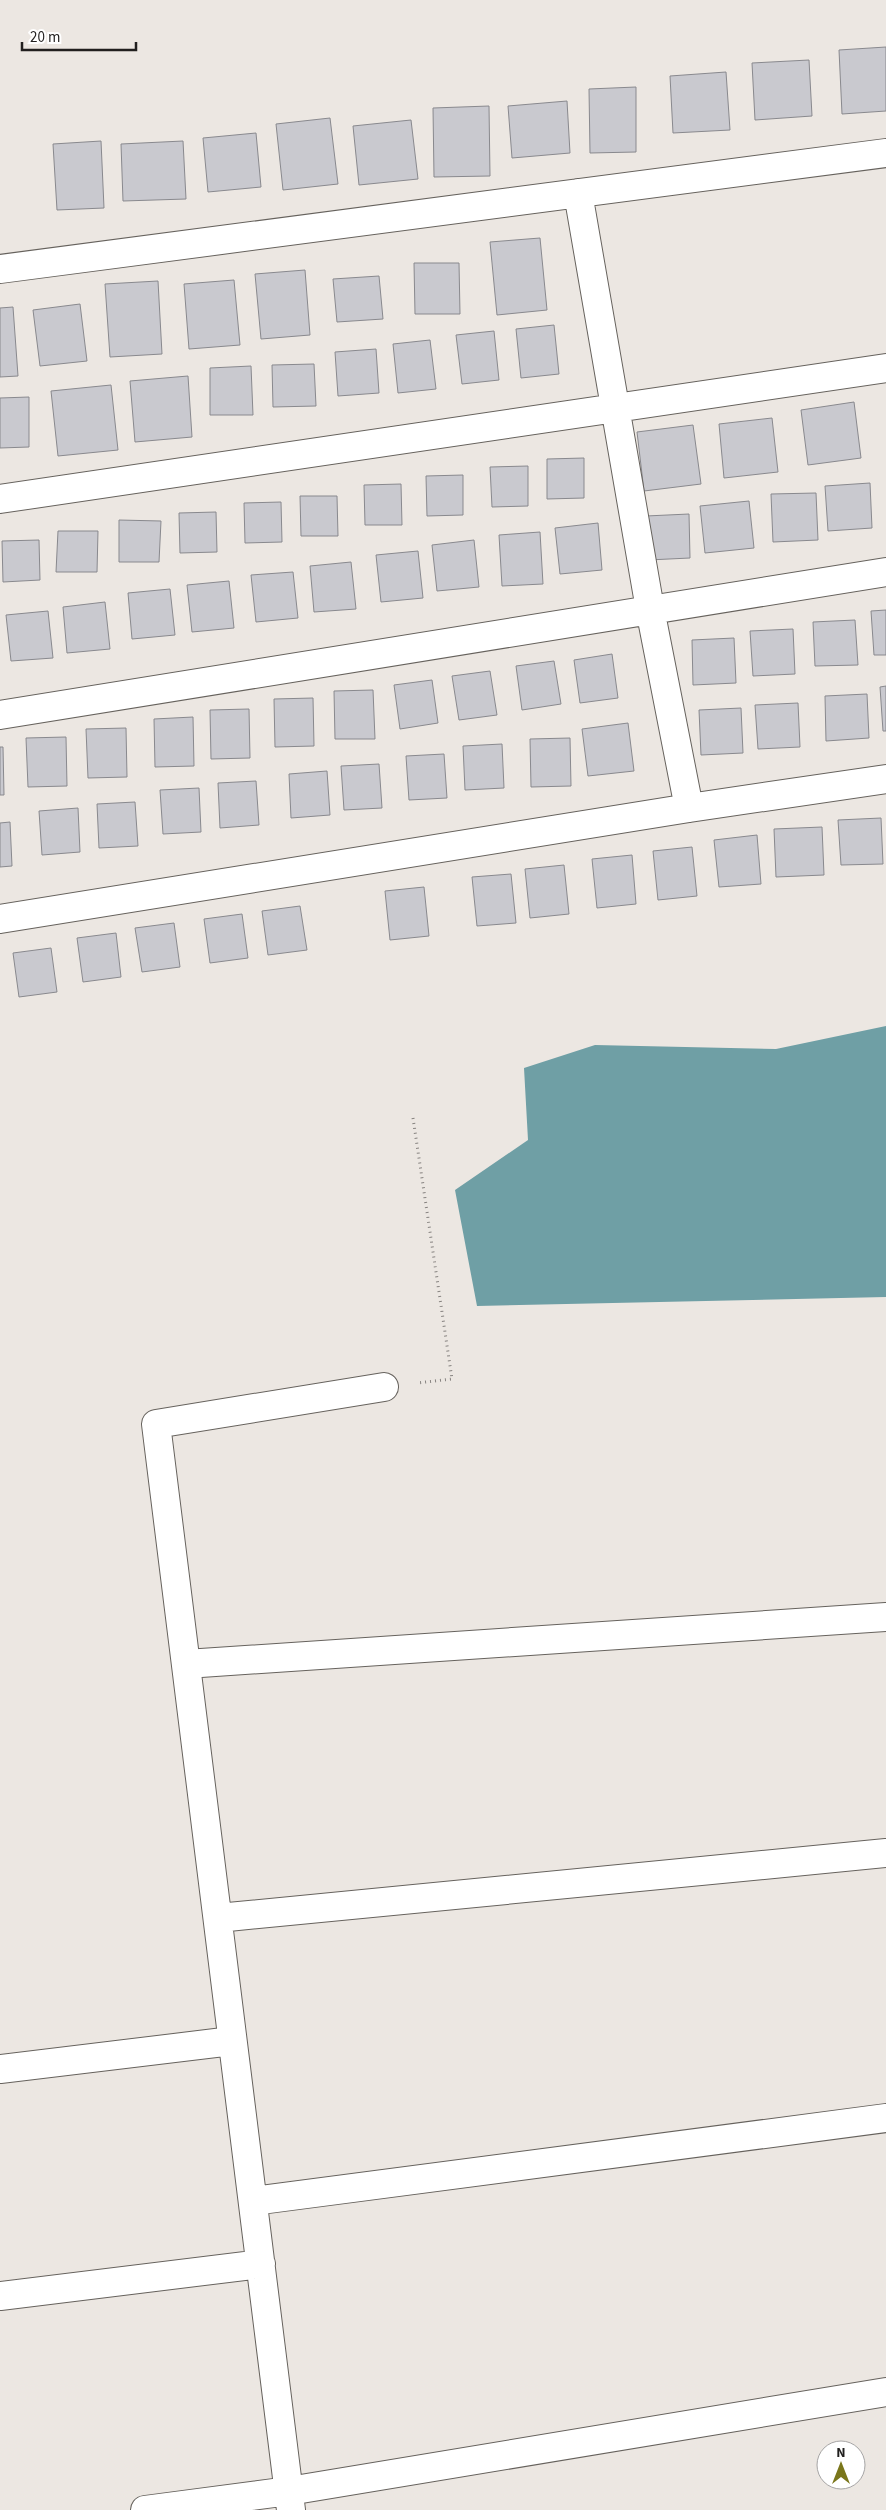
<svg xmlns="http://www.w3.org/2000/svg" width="886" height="2510" font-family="'Source Sans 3',sans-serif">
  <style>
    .water { fill: #6f9fa5 }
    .building { fill: #c9c9cf; stroke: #89898e }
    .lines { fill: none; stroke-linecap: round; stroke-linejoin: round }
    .minor-casing { stroke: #66625d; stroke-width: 30 }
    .path { stroke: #878380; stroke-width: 3; stroke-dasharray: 1 4; stroke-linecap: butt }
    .minor { stroke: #fff; stroke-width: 28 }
  </style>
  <rect width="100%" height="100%" fill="#ece7e2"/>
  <path class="water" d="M 886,1026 L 886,1297 L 477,1306 L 455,1190 L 528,1140 L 524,1068 L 595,1045 L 776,1049 Z"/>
  <path class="building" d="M 886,47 L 886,111 L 842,114 L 839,50 Z
    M 809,60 L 812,116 L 755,120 L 752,63 Z
    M 726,72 L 730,130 L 673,133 L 670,76 Z
    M 636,87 L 636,152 L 590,153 L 589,89 Z
    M 567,101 L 570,153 L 512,158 L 508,106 Z
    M 489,106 L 490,176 L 434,177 L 433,108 Z
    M 330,118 L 338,184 L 283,190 L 276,124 Z
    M 411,120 L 418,179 L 359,185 L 353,126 Z
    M 256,133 L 261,187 L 208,192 L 203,138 Z
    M 101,141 L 104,208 L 57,210 L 53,144 Z
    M 183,141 L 186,199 L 123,201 L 121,144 Z
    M 540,238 L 547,310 L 497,315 L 490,242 Z
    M 414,263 L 459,263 L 460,314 L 415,314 Z
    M 305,270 L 310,335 L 261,339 L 255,274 Z
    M 379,276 L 383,319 L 337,322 L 333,279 Z
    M 234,280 L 240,345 L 189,349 L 184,284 Z
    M 158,281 L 162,354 L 110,357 L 105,284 Z
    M 80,304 L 87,361 L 40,366 L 33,310 Z
    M 13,307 L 18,376 L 0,377 L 0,308 Z
    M 554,325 L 559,374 L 521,378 L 516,329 Z
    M 494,331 L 499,380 L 462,384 L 456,335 Z
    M 430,340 L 436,389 L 398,393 L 393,344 Z
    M 376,349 L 379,393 L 338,396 L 335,352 Z
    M 314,364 L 316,406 L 273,407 L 272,365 Z
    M 251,366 L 253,415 L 210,415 L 210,368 Z
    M 188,376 L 192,437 L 135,442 L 130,381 Z
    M 111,385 L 118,450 L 58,456 L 51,391 Z
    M 29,397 L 29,447 L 0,448 L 0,398 Z
    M 854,402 L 861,458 L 808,465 L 801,410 Z
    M 772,418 L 778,472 L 724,478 L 719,424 Z
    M 693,425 L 701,484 L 644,491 L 637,432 Z
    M 584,458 L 584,498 L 547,499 L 547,459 Z
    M 528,466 L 528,506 L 492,507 L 490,467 Z
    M 463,475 L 463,515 L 427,516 L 426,476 Z
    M 870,483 L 872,528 L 828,531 L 825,486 Z
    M 401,484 L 402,525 L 365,525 L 364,485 Z
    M 816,493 L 818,540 L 773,542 L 771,494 Z
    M 300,496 L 337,496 L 338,536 L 301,536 Z
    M 749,501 L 754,548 L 705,553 L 700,506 Z
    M 281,502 L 282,542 L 245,543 L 244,503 Z
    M 216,512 L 217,552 L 180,553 L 179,513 Z
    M 689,514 L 690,558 L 648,560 L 646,516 Z
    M 119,520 L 161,521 L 159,562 L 119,562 Z
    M 598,523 L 602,570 L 560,574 L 555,528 Z
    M 58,531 L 98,531 L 97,572 L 56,572 Z
    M 540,532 L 543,584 L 502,586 L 499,535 Z
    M 39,540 L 40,580 L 3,582 L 2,541 Z
    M 474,540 L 479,587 L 437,591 L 432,545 Z
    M 418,551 L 423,598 L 381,602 L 376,555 Z
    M 351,562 L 356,609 L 314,612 L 310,566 Z
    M 293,572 L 298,618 L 256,622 L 251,575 Z
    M 229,581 L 234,628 L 192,632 L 187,585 Z
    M 170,589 L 175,635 L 132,639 L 128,593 Z
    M 105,602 L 110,649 L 67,653 L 63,607 Z
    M 886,610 L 886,655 L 874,655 L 871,611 Z
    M 48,611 L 53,658 L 11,661 L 6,615 Z
    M 855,620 L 858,665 L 815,666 L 813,622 Z
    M 793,629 L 795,674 L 753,676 L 750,631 Z
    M 734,638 L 736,683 L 693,685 L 692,640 Z
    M 612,654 L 618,698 L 580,703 L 574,660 Z
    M 554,661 L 561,704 L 522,710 L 516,666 Z
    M 490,671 L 497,715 L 459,720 L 452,676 Z
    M 432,680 L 438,723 L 400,729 L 394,685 Z
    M 886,686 L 886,731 L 883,731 L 880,687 Z
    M 373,690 L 375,739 L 335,739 L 334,691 Z
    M 867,694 L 869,738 L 826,741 L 825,696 Z
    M 313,698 L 314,746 L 275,747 L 274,699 Z
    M 798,703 L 800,747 L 758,749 L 755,705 Z
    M 741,708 L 743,753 L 701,755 L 699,710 Z
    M 249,709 L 250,758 L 211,759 L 210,710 Z
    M 193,717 L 194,766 L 155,767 L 154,719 Z
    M 628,723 L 634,771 L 588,776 L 582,729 Z
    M 126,728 L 127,777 L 88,778 L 86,729 Z
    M 66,737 L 67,786 L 28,787 L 26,738 Z
    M 570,738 L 571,786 L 531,787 L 530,739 Z
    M 502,744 L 504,788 L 465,790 L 463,746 Z
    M 0,747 L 3,747 L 4,795 L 0,795 Z
    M 444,754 L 447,798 L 409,800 L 406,756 Z
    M 379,764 L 382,808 L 344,810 L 341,766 Z
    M 327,771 L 330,815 L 291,818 L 289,774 Z
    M 256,781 L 259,825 L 220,828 L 218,783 Z
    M 199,788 L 201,832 L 163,834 L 160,790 Z
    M 135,802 L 138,846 L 99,848 L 97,804 Z
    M 78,808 L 80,852 L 42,855 L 39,811 Z
    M 881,818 L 883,864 L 841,865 L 838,820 Z
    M 10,822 L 12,866 L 0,867 L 0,823 Z
    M 822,827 L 824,875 L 776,877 L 774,829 Z
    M 757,835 L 761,884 L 719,887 L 714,840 Z
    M 692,847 L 697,896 L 658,900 L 653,851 Z
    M 632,855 L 636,904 L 597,908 L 592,859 Z
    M 564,865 L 569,914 L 530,918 L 525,869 Z
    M 511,874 L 516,923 L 477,926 L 472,877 Z
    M 424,887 L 429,936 L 390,940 L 385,891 Z
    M 300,906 L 307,950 L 268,955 L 262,911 Z
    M 242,914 L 248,958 L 210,963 L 204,919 Z
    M 174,923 L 180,967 L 142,972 L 135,928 Z
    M 116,933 L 121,977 L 83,982 L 77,938 Z
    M 51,948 L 57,992 L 19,997 L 13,953 Z"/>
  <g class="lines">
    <defs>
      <path id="minor" d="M 578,193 L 650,609 L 689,808
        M 0,269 L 886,153
        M 0,499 L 886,368
        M 0,715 L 886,572
        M 0,919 L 689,808 L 886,779
        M 186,1664 L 886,1617
        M 218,1918 L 886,1853
        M 0,2069 L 232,2041
        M 253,2201 L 886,2118
        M 0,2296 L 261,2264
        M 145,2510 L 289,2491 L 886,2392
        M 291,2510 L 156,1424 L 384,1387"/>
    </defs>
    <use href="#minor" class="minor-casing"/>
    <path class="path" d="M 413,1118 L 452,1379 L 417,1383"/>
    <use href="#minor" class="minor"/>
  </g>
  <g transform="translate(841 2465)"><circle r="24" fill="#ffffff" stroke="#a6a5a5"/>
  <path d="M0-4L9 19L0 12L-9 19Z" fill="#7a761b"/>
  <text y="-8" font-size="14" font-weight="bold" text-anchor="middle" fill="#211f1e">N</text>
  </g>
  <path d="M22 42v8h114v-8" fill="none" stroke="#211f1e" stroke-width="2.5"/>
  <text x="30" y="42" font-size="15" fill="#211f1e" stroke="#ffffff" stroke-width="4" paint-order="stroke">20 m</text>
</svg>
